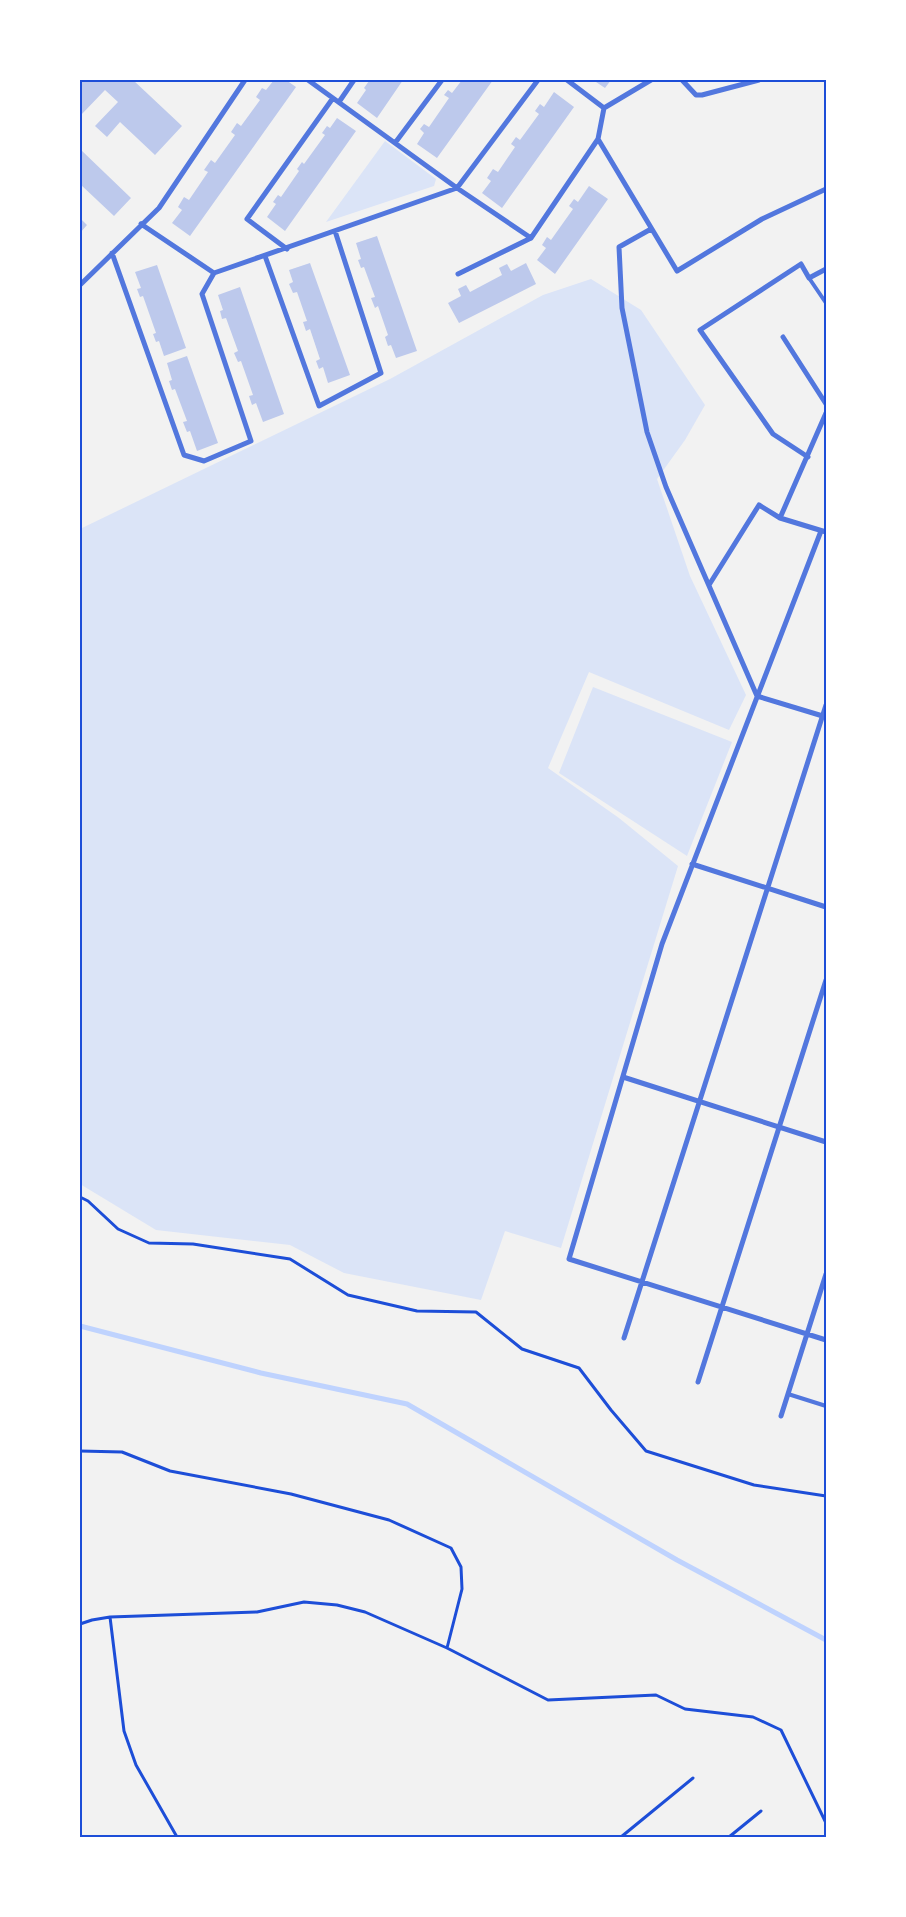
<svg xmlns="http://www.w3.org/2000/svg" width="906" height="1917" font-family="Commissioner,sans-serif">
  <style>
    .green { fill: #dbe4f7 }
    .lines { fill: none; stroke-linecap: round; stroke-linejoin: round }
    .stream { stroke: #bfd3fe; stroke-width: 5 }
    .building { fill: #bdc9ec }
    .path { stroke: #1d4ed8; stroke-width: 3 }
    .service { stroke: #5277de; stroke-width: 4 }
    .minor { stroke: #5277de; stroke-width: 5 }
    .neatline { fill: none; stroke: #1d4ed8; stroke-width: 2 }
  </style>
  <rect width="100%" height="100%" fill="#f2f2f2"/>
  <path class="green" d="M 385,141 L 436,179 L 434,186 L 326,222 Z
    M 591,279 L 641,310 L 705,405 L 685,440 L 657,479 L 690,576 L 746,695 L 729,730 L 589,672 L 548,768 L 619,818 L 678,866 L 561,1248 L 505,1231 L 481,1300 L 344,1273 L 290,1245 L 156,1230 L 80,1184 L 80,529 L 390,379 L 543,295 Z
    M 593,687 L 732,742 L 687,856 L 559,773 Z"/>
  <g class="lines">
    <path class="stream" d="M 80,1326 L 261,1373 L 407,1404 L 677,1560 L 826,1640"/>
  </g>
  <path class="building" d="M 80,80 L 133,80 L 182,126 L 155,155 L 120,122 L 107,137 L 95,126 L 118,102 L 105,90 L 80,116 Z
    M 274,80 L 286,80 L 296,87 L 190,236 L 172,223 L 182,210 L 178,207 L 184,197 L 189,200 L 208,172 L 204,170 L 211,160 L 215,163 L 235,135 L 231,132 L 237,123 L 241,126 L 260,100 L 256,97 L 262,88 L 266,90 Z
    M 373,80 L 403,80 L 377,118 L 357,103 L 366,90 L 364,88 L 369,81 L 372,82 Z
    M 462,80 L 493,80 L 437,158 L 417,144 L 424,133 L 420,129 L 424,124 L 429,127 L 449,98 L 444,95 L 448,90 L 452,93 Z
    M 593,80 L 611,80 L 605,88 Z
    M 554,92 L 574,107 L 502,208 L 482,193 L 491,181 L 487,178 L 493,169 L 498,172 L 515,147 L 511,144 L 516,137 L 520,140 L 539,114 L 535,111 L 540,104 L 544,107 Z
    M 337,118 L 356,131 L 285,231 L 267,217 L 276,204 L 273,202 L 278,195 L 281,197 L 299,171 L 297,169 L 302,162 L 304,164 L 325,135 L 322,133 L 327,126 L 330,128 Z
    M 80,149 L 131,198 L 114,216 L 80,184 Z
    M 589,186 L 608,199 L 555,274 L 537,260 L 546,248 L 542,245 L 547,237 L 551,240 L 573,209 L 569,206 L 574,199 L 578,202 Z
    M 80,218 L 87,225 L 80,233 Z
    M 377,236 L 417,351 L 396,358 L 391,345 L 388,346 L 385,337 L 388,335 L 378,306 L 375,308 L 371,298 L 375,297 L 364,267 L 361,268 L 358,260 L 361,259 L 356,243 Z
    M 310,263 L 350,375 L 328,383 L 323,367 L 319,369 L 316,361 L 320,359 L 310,329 L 306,331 L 303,322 L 307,321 L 297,292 L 293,293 L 289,284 L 293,282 L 289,270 Z
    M 526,263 L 536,284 L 459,323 L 448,303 L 461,296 L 458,289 L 466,285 L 470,292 L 502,275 L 499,268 L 507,264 L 511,271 Z
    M 157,265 L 186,348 L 164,356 L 159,341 L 156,342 L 153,334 L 156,333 L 143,296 L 140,297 L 137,289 L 141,288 L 135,272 Z
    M 240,287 L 284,414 L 263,422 L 256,403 L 252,405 L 249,396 L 253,395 L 241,361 L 238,362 L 234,353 L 238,351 L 226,318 L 222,319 L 220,311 L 223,310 L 218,295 Z
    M 187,356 L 218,443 L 197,451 L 190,431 L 187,432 L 183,422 L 187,421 L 175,389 L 172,390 L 169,381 L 172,380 L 167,363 Z"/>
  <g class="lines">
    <path class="path" d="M 80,1197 L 88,1201 L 118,1229 L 149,1243 L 193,1244 L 290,1259 L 348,1295 L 417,1311 L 476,1312 L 522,1349 L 579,1368 L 611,1410 L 646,1451 L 754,1485 L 826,1496
      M 80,1451 L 122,1452 L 170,1471 L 291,1494 L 389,1520 L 451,1548 L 461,1567 L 462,1589 L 447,1648 L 548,1700 L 656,1695 L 685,1709 L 753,1717 L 781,1730 L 826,1823
      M 110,1617 L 257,1612 L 304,1602 L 337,1605 L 365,1612 L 447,1648
      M 80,1624 L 92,1620 L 110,1617 L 124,1731 L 136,1765 L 177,1837
      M 621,1837 L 693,1778
      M 729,1837 L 761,1811"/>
    <path class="service" d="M 809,278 L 826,303
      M 788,1394 L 826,1406"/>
    <path class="minor" d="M 308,80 L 457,188 L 531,238
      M 567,80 L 604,108 L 598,139 L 677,271 L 762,219 L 826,189
      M 682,80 L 696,95 L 702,95 L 759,80
      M 339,102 L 354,80
      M 604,108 L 651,80
      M 395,143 L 442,80
      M 141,224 L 214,273 L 457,188 L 538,80
      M 651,229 L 619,247 L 622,308 L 647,432 L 666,487 L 757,696 L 826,717
      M 287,249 L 247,219 L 333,98
      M 112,253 L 184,455 L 204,461 L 251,441 L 202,294 L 214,273
      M 265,256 L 319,406 L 381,373 L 335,231
      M 458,274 L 531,238 L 598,139
      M 80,285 L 159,208 L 245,80
      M 783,337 L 826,404
      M 808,457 L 773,434 L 700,330 L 801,264 L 809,278 L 826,269
      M 780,518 L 826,413
      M 821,531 L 662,944 L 569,1259 L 826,1340
      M 709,585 L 759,505 L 780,518 L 826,532
      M 692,864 L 826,907
      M 623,1077 L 826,1142
      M 624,1338 L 826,705
      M 698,1382 L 826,980
      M 781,1416 L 826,1274"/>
  </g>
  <rect width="906" height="1917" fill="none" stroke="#ffffff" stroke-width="162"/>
  <rect x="81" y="81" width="744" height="1755" class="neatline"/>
</svg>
